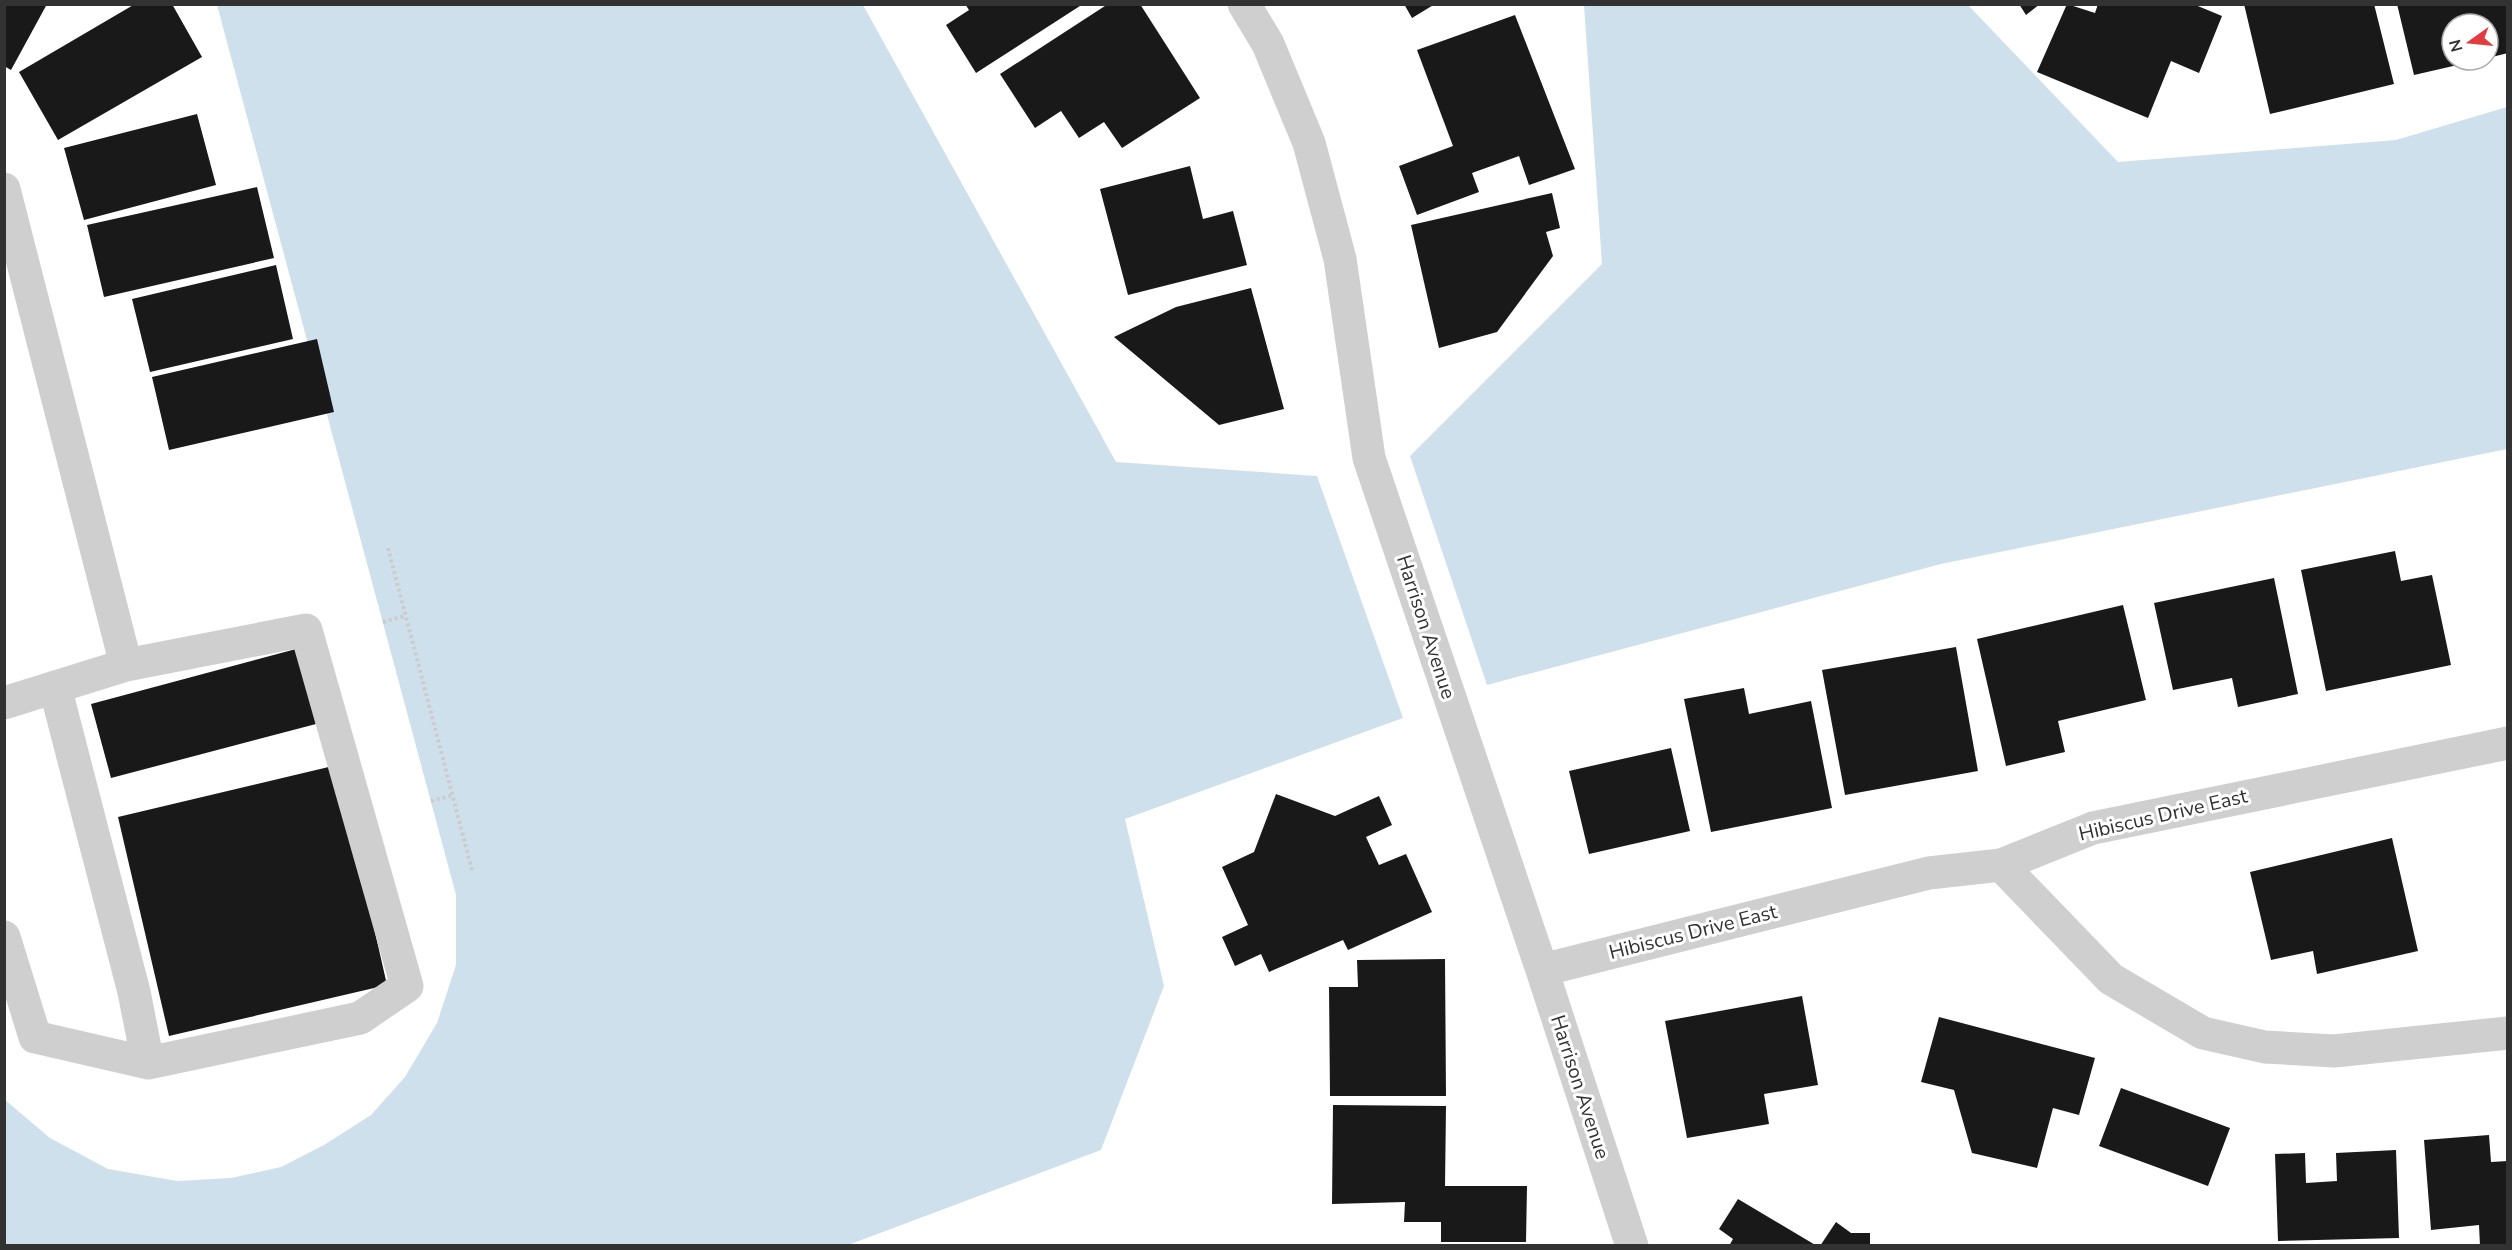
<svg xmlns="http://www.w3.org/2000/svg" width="2512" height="1250" font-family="'Nunito Sans',sans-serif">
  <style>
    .water { fill: #cfe0ed }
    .building { fill: #191919 }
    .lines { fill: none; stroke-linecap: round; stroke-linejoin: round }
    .path { stroke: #ccc; stroke-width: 4; stroke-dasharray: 3 3; stroke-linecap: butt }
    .minor { stroke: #cfcfcf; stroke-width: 33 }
    .labels { text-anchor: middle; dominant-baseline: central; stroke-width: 6; stroke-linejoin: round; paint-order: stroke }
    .street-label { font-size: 20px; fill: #323232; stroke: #fff }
  </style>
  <rect width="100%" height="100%" fill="#fff"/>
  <path class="water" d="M 217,5 L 863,5 L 1116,462 L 1317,476 L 1403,718 L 1125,819 L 1164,986 L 1101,1150 L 848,1245 L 5,1246 L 4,1099 L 50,1138 L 108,1169 L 177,1181 L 231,1178 L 281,1167 L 324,1145 L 371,1115 L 405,1077 L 437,1023 L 456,965 L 456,895 Z
    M 1584,5 L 1968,5 L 2118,162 L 2396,140 L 2507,107 L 2507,449 L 1941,564 L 1487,685 L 1410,456 L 1602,264 Z"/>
  <path class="building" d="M 4,4 L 47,4 L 11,70 L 4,66 Z
    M 135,4 L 172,4 L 202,57 L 58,140 L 19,72 Z
    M 965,4 L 1083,4 L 976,73 L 946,25 L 969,10 Z
    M 1108,4 L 1140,4 L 1200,98 L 1122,148 L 1104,122 L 1079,138 L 1061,111 L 1035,128 L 1000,74 Z
    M 1404,4 L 1435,4 L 1412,18 Z
    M 2019,4 L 2040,4 L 2026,15 Z
    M 2067,4 L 2095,13 L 2098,4 L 2193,4 L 2222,16 L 2199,73 L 2171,61 L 2148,118 L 2037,72 Z
    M 2244,4 L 2374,4 L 2394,84 L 2270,114 Z
    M 2397,4 L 2508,4 L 2508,53 L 2488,58 L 2488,24 L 2452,24 L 2452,60 L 2475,61 L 2414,75 Z
    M 1515,15 L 1575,169 L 1529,185 L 1519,156 L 1472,173 L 1479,192 L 1417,215 L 1399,166 L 1453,146 L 1417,50 Z
    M 197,114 L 216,185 L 84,220 L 64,148 Z
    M 1190,166 L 1203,219 L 1233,211 L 1247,265 L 1128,295 L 1100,189 Z
    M 257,187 L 274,258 L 104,297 L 87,225 Z
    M 1552,193 L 1560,228 L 1546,232 L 1553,256 L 1497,332 L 1439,348 L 1411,225 Z
    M 276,265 L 293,339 L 150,372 L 132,299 Z
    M 1251,288 L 1284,409 L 1219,425 L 1114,337 L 1176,307 Z
    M 317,339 L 334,412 L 169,450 L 152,377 Z
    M 2395,551 L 2401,581 L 2432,575 L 2451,665 L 2326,691 L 2301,570 Z
    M 2274,578 L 2298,694 L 2238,707 L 2232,678 L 2173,690 L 2154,603 Z
    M 2123,605 L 2146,700 L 2058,721 L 2065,752 L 2006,766 L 1977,639 Z
    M 1956,647 L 1978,771 L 1845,795 L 1822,670 Z
    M 296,649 L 316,724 L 111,778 L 91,704 Z
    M 1744,688 L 1749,714 L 1811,701 L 1832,808 L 1711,832 L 1684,699 Z
    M 1671,748 L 1690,831 L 1589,854 L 1569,771 Z
    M 337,765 L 387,985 L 169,1036 L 118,817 Z
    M 1276,794 L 1335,816 L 1379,796 L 1392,825 L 1366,837 L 1379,865 L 1406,854 L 1432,912 L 1348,950 L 1343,940 L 1269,972 L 1261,954 L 1235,966 L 1222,937 L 1248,925 L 1222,867 L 1254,852 Z
    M 2392,838 L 2418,951 L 2317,974 L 2313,951 L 2271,960 L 2250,872 Z
    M 1445,959 L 1446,1096 L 1330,1096 L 1329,987 L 1358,987 L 1357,960 Z
    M 1802,996 L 1818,1085 L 1764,1094 L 1769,1124 L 1687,1138 L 1665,1021 Z
    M 1939,1017 L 2095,1058 L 2079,1115 L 2053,1108 L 2037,1168 L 1972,1153 L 1954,1090 L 1921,1082 Z
    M 2121,1088 L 2230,1128 L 2208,1186 L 2099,1146 Z
    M 1333,1105 L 1446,1106 L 1445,1186 L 1527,1186 L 1526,1242 L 1441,1242 L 1441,1222 L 1404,1222 L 1405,1202 L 1332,1204 Z
    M 2489,1135 L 2491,1162 L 2508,1161 L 2508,1246 L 2480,1246 L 2479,1225 L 2431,1230 L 2424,1140 Z
    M 2396,1150 L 2399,1238 L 2278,1241 L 2275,1154 L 2305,1153 L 2306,1183 L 2337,1181 L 2336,1153 Z
    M 1738,1199 L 1817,1246 L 1729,1246 L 1733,1239 L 1719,1229 Z
    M 1836,1222 L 1851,1233 L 1870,1233 L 1870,1246 L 1820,1246 Z"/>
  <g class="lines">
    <path class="path" d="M 388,548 L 472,870
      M 383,622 L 405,616
      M 431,801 L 453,795"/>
    <path class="minor" d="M 1244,4 L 1268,44 L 1309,143 L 1340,259 L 1369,458 L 1542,970 L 1632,1246
      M 4,189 L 126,665
      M 4,703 L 126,665 L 306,630 L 407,986 L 360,1018 L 148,1063
      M 2001,865 L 2111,979 L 2203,1033 L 2265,1047 L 2334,1051 L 2508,1033
      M 4,937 L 35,1037 L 148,1063 L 134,992 L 55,687
      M 1542,970 L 1929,873 L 2001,865 L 2093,828 L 2508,743"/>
  </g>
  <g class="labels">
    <g class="street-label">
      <text transform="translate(1426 627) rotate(72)">Harrison Avenue</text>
      <text transform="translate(2163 815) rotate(-13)">Hibiscus Drive East</text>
      <text transform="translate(1693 932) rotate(-14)">Hibiscus Drive East</text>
      <text transform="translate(1580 1087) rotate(72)">Harrison Avenue</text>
    </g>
  </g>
  <rect width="2512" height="1250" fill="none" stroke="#323232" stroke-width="12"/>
  <g transform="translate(2470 42) rotate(255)"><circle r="28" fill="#ffffff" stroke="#adadad" stroke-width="1.5"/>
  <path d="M0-4.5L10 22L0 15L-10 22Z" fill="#e13d41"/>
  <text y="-9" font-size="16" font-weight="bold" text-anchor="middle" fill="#323232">N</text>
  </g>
</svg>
